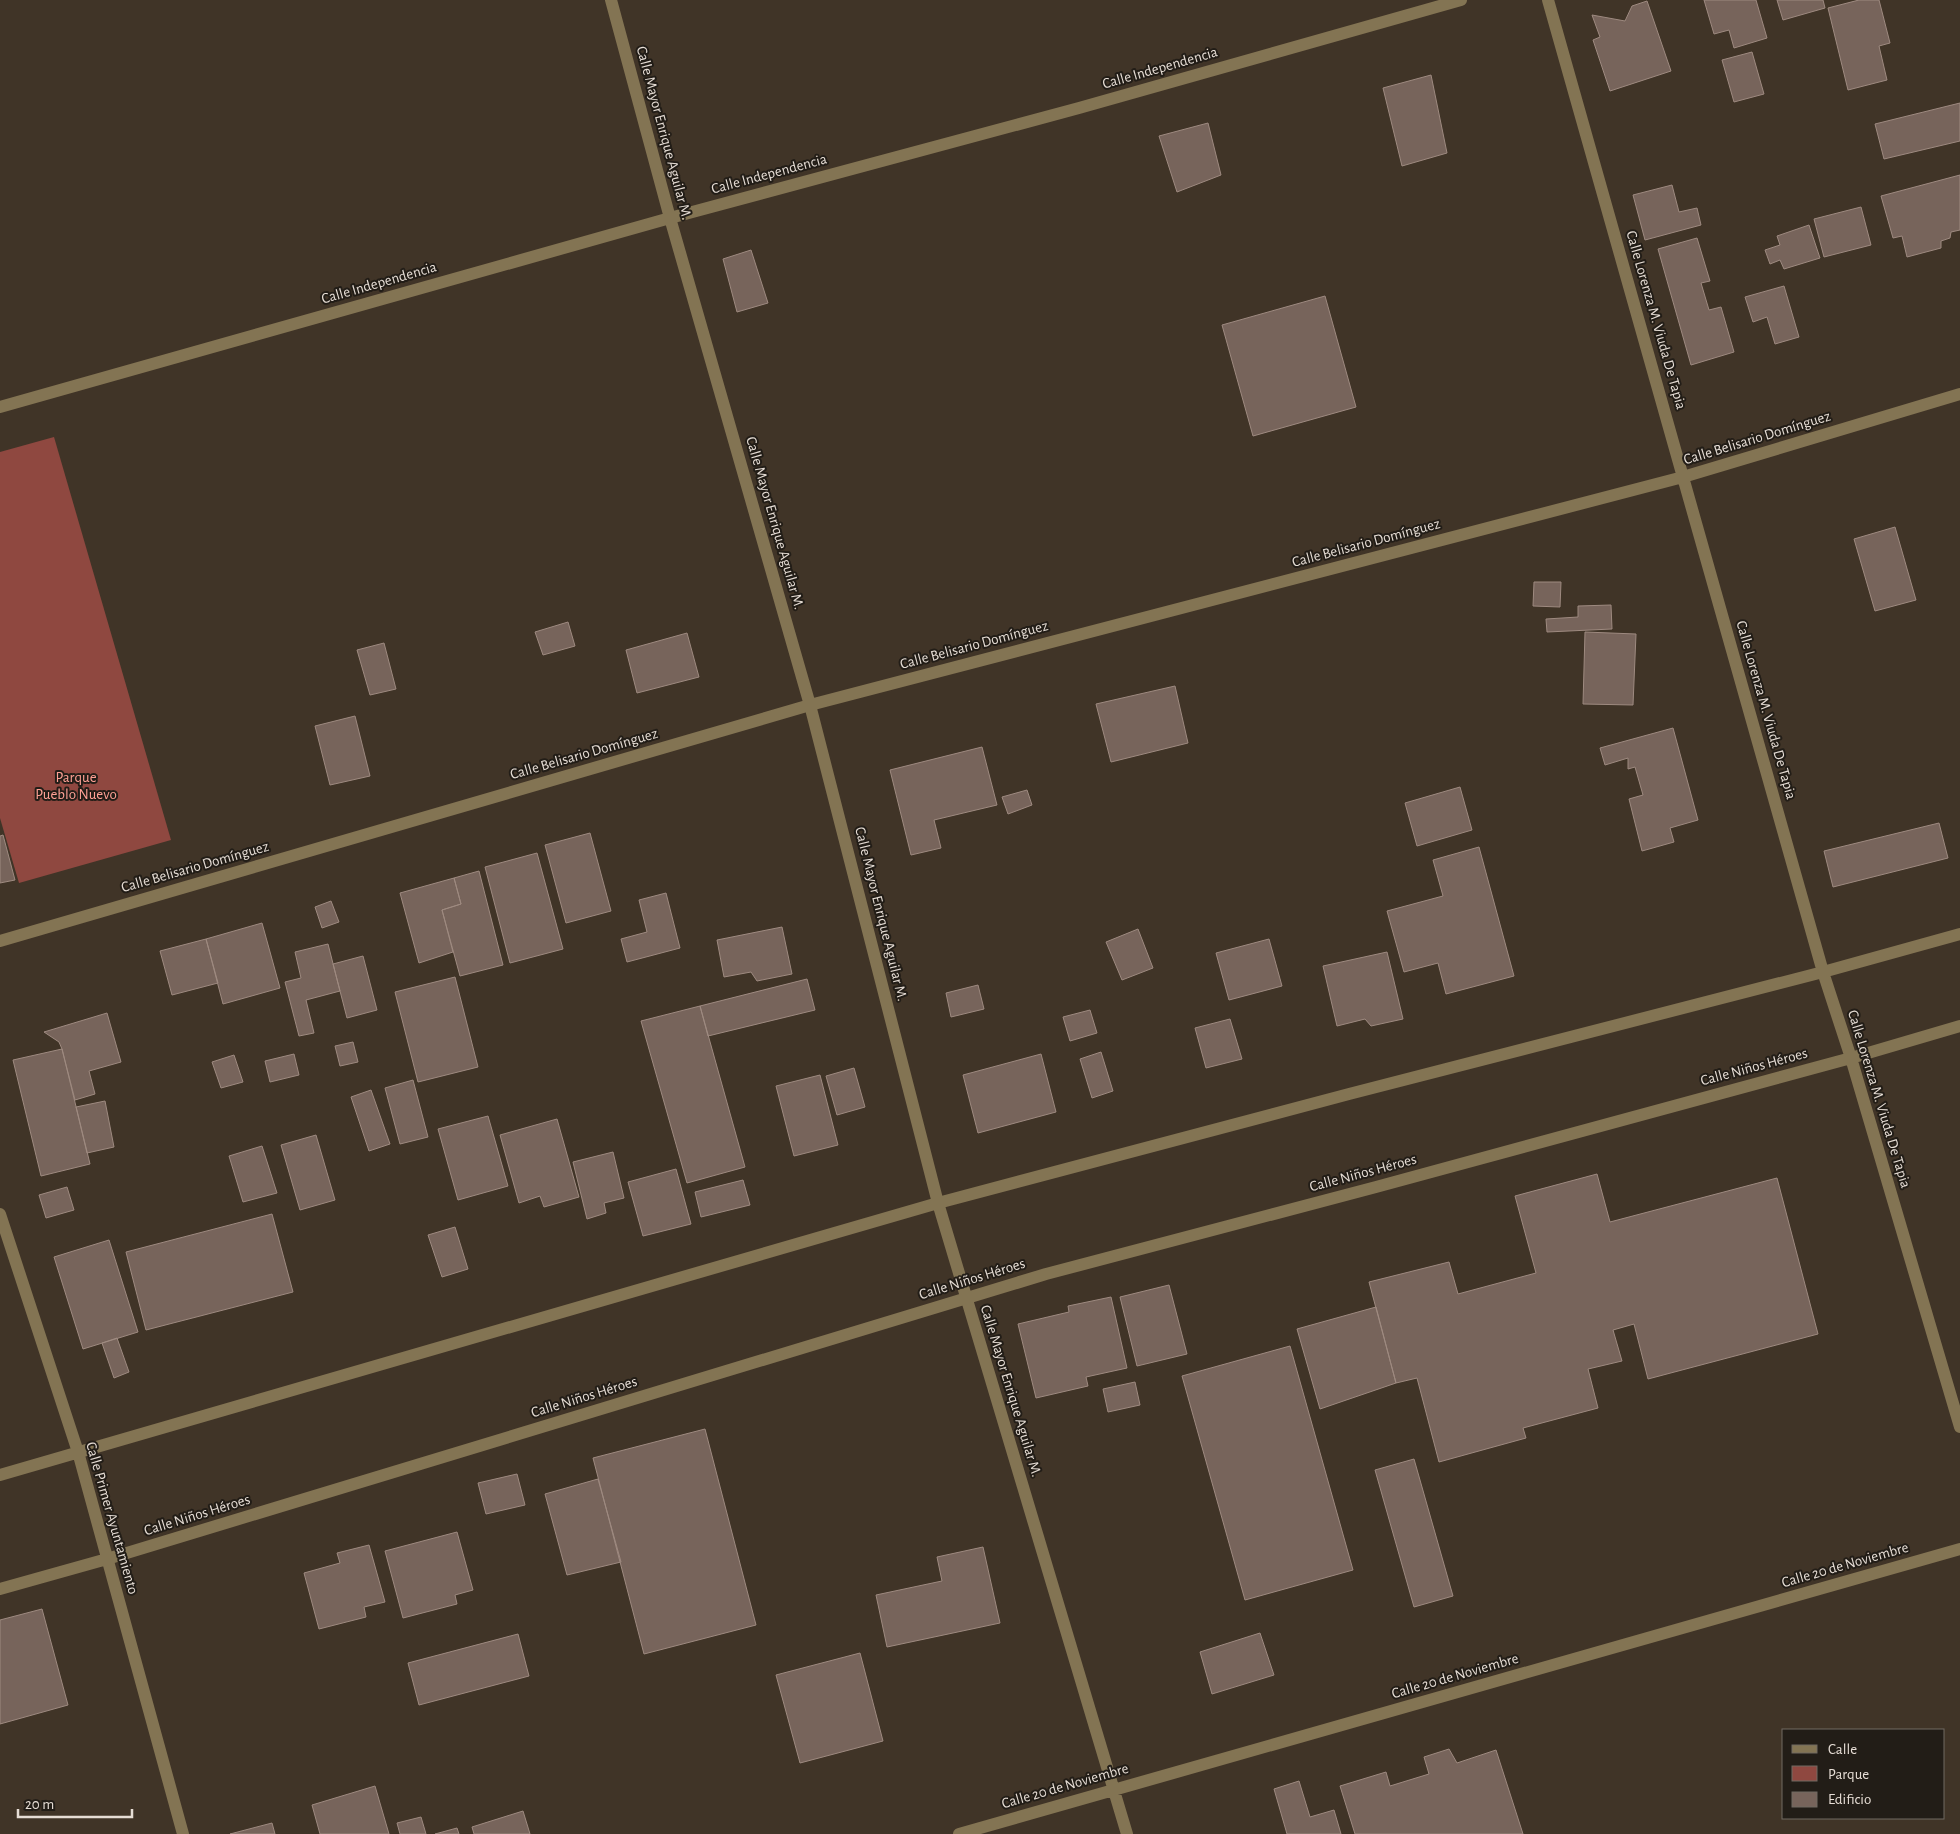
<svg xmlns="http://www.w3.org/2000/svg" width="1960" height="1834" font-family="'Alegreya Sans',sans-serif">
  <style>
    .green { fill: #8f4840 }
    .building { fill: #77645b; stroke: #9e8a80 }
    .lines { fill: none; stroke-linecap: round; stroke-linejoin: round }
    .minor { stroke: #837453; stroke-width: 12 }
    .labels { text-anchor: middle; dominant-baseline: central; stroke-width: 4; stroke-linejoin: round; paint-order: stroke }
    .street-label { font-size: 15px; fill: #e6ddd5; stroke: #221d17 }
    .park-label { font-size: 15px; fill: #ffa195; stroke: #221d17 }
  </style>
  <rect width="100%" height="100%" fill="#403427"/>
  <path class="green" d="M 54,437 L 171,840 L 19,883 L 0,818 L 0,452 Z"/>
  <path class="building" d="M 1704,0 L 1756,0 L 1767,38 L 1734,48 L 1729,30 L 1714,34 Z
    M 1777,0 L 1823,0 L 1825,8 L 1783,20 Z
    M 1859,0 L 1879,0 L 1890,43 L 1879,46 L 1887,80 L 1848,90 L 1828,8 Z
    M 1647,1 L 1671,71 L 1610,91 L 1593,40 L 1600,37 L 1592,15 L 1625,21 L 1632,6 Z
    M 1752,52 L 1764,94 L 1734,102 L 1722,60 Z
    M 1431,75 L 1447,153 L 1402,166 L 1383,88 Z
    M 1960,103 L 1960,141 L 1884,159 L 1875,124 Z
    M 1208,123 L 1221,175 L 1177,192 L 1159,136 Z
    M 1960,175 L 1960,230 L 1951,232 L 1950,238 L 1941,241 L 1941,248 L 1907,257 L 1902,236 L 1893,238 L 1881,196 Z
    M 1672,185 L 1679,212 L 1697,208 L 1701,225 L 1645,240 L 1633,195 Z
    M 1861,207 L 1871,245 L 1824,257 L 1814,219 Z
    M 1809,225 L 1820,258 L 1784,269 L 1780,260 L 1770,264 L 1765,250 L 1780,245 L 1777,236 Z
    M 1697,238 L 1710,281 L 1701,283 L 1709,310 L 1721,307 L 1734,352 L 1691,365 L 1658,249 Z
    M 751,250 L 768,303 L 737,312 L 723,259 Z
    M 1784,286 L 1799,337 L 1775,344 L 1767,317 L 1753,322 L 1745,297 Z
    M 1325,296 L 1356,407 L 1253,436 L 1222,325 Z
    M 1895,527 L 1916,600 L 1875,611 L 1854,539 Z
    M 1534,582 L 1561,582 L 1560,607 L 1533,606 Z
    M 1611,605 L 1612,629 L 1547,632 L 1546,619 L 1578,617 L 1578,606 Z
    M 568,622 L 575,646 L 543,655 L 535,632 Z
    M 1585,632 L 1636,634 L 1633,705 L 1583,704 Z
    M 687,633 L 699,677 L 637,693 L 626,650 Z
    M 384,643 L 396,689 L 370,695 L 357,650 Z
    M 1175,686 L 1188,743 L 1111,762 L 1096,704 Z
    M 355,716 L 370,776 L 330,785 L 315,726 Z
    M 1673,728 L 1698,820 L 1670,828 L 1674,842 L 1642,851 L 1629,799 L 1643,795 L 1635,767 L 1628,769 L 1628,758 L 1605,765 L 1600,748 Z
    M 982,747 L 997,805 L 934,820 L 941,848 L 911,855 L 890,770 Z
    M 1460,787 L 1472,830 L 1417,846 L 1405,803 Z
    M 1027,790 L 1032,805 L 1008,814 L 1002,797 Z
    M 1939,823 L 1948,858 L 1833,887 L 1824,851 Z
    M 590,833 L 611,911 L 566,923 L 545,845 Z
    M 3,835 L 15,880 L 0,883 L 0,836 Z
    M 1479,847 L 1514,976 L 1446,994 L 1438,963 L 1404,972 L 1387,911 L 1443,896 L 1433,860 Z
    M 537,853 L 563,949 L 510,963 L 485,867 Z
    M 479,871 L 503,965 L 460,976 L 442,910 L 461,904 L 454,878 Z
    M 454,878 L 461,904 L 442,910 L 453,952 L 419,963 L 400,893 Z
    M 666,893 L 680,948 L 627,962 L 621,939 L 647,932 L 639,900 Z
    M 331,901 L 339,922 L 322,928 L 315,907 Z
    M 262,923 L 280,988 L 223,1004 L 206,939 Z
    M 782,927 L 792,974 L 757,981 L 751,972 L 724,977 L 717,940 Z
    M 1138,929 L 1153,968 L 1122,980 L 1106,942 Z
    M 206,939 L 218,983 L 172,995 L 160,951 Z
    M 1269,939 L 1282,986 L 1229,1000 L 1216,953 Z
    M 328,944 L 340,991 L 306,1000 L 314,1033 L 299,1036 L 285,982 L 301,978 L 295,952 Z
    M 1387,952 L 1403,1019 L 1371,1026 L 1365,1019 L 1337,1026 L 1323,966 Z
    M 363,956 L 377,1010 L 347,1018 L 333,964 Z
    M 455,977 L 478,1067 L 418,1082 L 395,992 Z
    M 807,979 L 815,1010 L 708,1036 L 700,1006 Z
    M 978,985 L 984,1009 L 951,1017 L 946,993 Z
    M 700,1006 L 745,1167 L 687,1183 L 641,1021 Z
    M 1090,1010 L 1097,1033 L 1070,1041 L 1063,1017 Z
    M 107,1013 L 121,1062 L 89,1071 L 95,1094 L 75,1100 L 62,1049 L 59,1042 L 44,1032 Z
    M 1230,1019 L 1242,1059 L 1206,1068 L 1195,1028 Z
    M 353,1042 L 358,1062 L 340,1066 L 335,1046 Z
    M 62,1049 L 90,1164 L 41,1176 L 13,1060 Z
    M 1101,1052 L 1113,1091 L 1092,1098 L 1080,1059 Z
    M 294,1054 L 299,1075 L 270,1082 L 265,1061 Z
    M 1041,1054 L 1056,1112 L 978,1133 L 963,1075 Z
    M 234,1055 L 243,1082 L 221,1088 L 212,1062 Z
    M 854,1068 L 865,1107 L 837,1115 L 826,1076 Z
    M 820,1075 L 838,1145 L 794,1156 L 776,1086 Z
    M 413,1080 L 428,1137 L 400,1144 L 385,1088 Z
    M 371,1090 L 390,1144 L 369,1151 L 351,1097 Z
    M 105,1101 L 114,1147 L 87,1153 L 76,1107 Z
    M 488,1116 L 508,1186 L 458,1200 L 438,1129 Z
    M 557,1119 L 579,1197 L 544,1207 L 540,1196 L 519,1203 L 500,1135 Z
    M 316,1135 L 335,1200 L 300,1210 L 281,1145 Z
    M 262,1146 L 277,1193 L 243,1202 L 229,1156 Z
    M 613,1152 L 624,1198 L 604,1203 L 606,1213 L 587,1219 L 573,1162 Z
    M 676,1169 L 691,1224 L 643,1236 L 628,1182 Z
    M 1597,1174 L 1610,1222 L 1777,1178 L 1818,1334 L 1648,1379 L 1634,1324 L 1613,1330 L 1622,1361 L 1588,1369 L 1598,1408 L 1523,1428 L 1526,1438 L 1439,1462 L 1417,1378 L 1396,1383 L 1369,1282 L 1449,1262 L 1458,1294 L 1536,1273 L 1515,1196 Z
    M 743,1180 L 750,1205 L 701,1217 L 695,1192 Z
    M 67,1187 L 74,1210 L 46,1218 L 39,1195 Z
    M 272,1214 L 293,1292 L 146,1330 L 126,1252 Z
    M 455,1227 L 468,1269 L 442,1277 L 428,1235 Z
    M 109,1240 L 138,1332 L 83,1349 L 54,1257 Z
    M 1169,1285 L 1187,1354 L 1137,1366 L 1120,1297 Z
    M 1111,1297 L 1127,1368 L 1086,1377 L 1088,1386 L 1036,1398 L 1018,1324 L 1069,1312 L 1068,1306 Z
    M 1376,1307 L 1396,1383 L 1320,1409 L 1297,1329 Z
    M 117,1338 L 129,1372 L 114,1378 L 102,1343 Z
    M 1290,1346 L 1353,1570 L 1245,1600 L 1182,1376 Z
    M 1135,1382 L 1140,1405 L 1108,1412 L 1103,1389 Z
    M 705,1429 L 756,1625 L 644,1654 L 593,1458 Z
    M 1414,1459 L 1453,1596 L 1414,1607 L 1375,1470 Z
    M 517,1474 L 525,1505 L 486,1514 L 478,1483 Z
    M 598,1479 L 621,1562 L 567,1575 L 545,1494 Z
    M 457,1532 L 473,1590 L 455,1595 L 457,1604 L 403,1618 L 385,1551 Z
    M 369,1545 L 385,1602 L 364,1607 L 366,1617 L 319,1629 L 304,1573 L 340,1563 L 337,1553 Z
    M 983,1547 L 1000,1623 L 887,1647 L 876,1595 L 942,1581 L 937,1557 Z
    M 42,1609 L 68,1705 L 0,1724 L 0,1620 Z
    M 1260,1633 L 1274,1675 L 1212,1694 L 1200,1652 Z
    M 518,1634 L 529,1676 L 419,1705 L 408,1663 Z
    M 860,1653 L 883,1741 L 800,1763 L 776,1675 Z
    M 1449,1749 L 1457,1763 L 1496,1750 L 1523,1834 L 1355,1834 L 1340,1786 L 1386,1772 L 1390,1786 L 1429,1774 L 1424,1757 Z
    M 1299,1781 L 1310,1817 L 1334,1810 L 1341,1834 L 1287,1834 L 1274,1789 Z
    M 375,1786 L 389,1834 L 320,1834 L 312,1805 Z
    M 523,1811 L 530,1834 L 474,1834 L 472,1827 Z
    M 421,1817 L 426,1834 L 400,1834 L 397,1823 Z
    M 272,1823 L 275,1834 L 230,1834 Z
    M 457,1828 L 459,1834 L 435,1834 Z"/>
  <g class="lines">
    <path class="minor" d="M 611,0 L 670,218 L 810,705 L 938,1203 L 1127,1834
      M 1548,0 L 1823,972 L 1851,1058 L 1960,1427
      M 0,407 L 670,218 L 1079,108 L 1461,0
      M 0,941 L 810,705 L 1683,477 L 1960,394
      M 0,1214 L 78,1452 L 183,1834
      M 0,1475 L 938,1203 L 1349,1094 L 1823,972 L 1960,934
      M 0,1589 L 107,1559 L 1046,1274 L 1376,1187 L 1851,1058 L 1960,1026
      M 959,1834 L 1960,1549"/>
  </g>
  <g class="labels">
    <g class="street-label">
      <text transform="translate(1160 68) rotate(-16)">Calle Independencia</text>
      <text transform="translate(664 133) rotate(75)">Calle Mayor Enrique Aguilar M.</text>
      <text transform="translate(769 174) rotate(-15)">Calle Independencia</text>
      <text transform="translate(379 283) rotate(-16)">Calle Independencia</text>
      <text transform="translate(1656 320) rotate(74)">Calle Lorenza M. Viuda De Tapia</text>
      <text transform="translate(1757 438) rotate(-17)">Calle Belisario Domínguez</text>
      <text transform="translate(775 523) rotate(74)">Calle Mayor Enrique Aguilar M.</text>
      <text transform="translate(1366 543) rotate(-15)">Calle Belisario Domínguez</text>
      <text transform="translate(974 645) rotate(-15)">Calle Belisario Domínguez</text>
      <text transform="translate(1766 710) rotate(74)">Calle Lorenza M. Viuda De Tapia</text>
      <text transform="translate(584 754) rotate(-16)">Calle Belisario Domínguez</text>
      <text transform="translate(195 867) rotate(-16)">Calle Belisario Domínguez</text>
      <text transform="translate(881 914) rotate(76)">Calle Mayor Enrique Aguilar M.</text>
      <text transform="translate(1754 1067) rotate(-15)">Calle Niños Héroes</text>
      <text transform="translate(1879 1099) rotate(73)">Calle Lorenza M. Viuda De Tapia</text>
      <text transform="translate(1363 1173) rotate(-15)">Calle Niños Héroes</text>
      <text transform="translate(972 1279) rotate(-17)">Calle Niños Héroes</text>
      <text transform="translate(1011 1391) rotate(73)">Calle Mayor Enrique Aguilar M.</text>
      <text transform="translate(584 1397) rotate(-17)">Calle Niños Héroes</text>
      <text transform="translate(197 1515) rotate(-17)">Calle Niños Héroes</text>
      <text transform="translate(112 1518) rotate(74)">Calle Primer Ayuntamiento</text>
      <text transform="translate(1845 1565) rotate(-16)">Calle 20 de Noviembre</text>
      <text transform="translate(1455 1676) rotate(-16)">Calle 20 de Noviembre</text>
      <text transform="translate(1065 1786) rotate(-16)">Calle 20 de Noviembre</text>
    </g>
    <g class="park-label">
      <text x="76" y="777">Parque<tspan x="76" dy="17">Pueblo Nuevo</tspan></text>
    </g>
  </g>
  <rect x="1782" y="1729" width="162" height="90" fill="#221d17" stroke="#706a63"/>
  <rect x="1792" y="1745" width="25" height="8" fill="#837453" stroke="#706a63"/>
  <text x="1828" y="1754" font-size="15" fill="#e6ddd5">Calle</text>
  <rect x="1792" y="1766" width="25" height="15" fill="#8f4840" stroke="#706a63"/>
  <text x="1828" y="1779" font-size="15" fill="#e6ddd5">Parque</text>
  <rect x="1792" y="1792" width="25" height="15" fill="#77645b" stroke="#706a63"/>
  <text x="1828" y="1804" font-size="15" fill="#e6ddd5">Edificio</text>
  <path d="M18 1809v8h114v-8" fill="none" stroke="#e6ddd5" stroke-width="2.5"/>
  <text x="25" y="1809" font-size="15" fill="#e6ddd5" stroke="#221d17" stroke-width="4" paint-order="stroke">20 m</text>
</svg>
